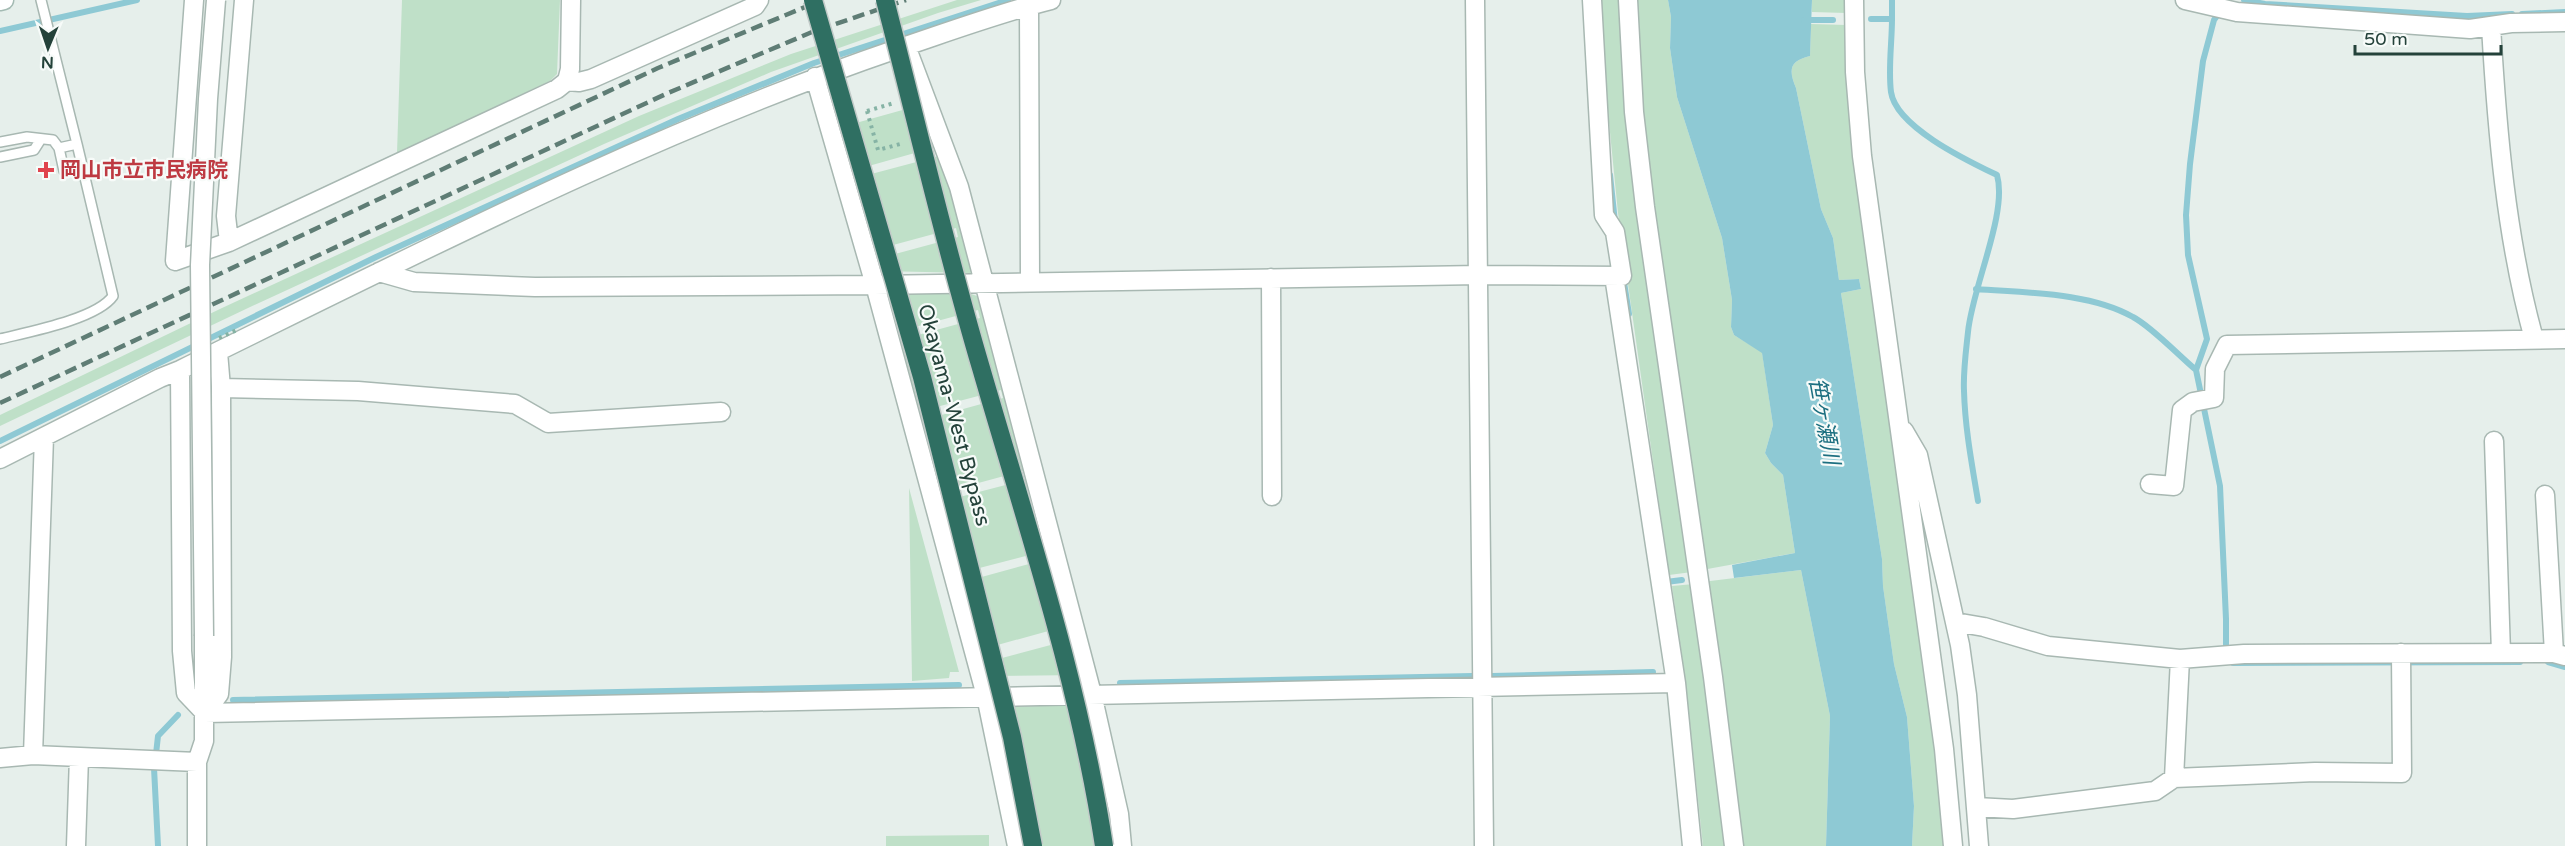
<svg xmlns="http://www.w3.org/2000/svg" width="2565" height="846" font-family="'Varela Round','Noto Sans JP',sans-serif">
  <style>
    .green { fill: #bfe0c8; fill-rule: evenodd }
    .water { fill: #8ec9d4 }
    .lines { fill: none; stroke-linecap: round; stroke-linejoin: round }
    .stream { stroke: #8ec9d4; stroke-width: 6 }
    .lane-casing { stroke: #a8b8b2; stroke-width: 12 }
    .street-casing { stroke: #a8b8b2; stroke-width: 21 }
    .secondary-casing { stroke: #a4bbb3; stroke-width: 21 }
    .path { stroke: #86b3a5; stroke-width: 4; stroke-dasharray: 3 4.5; stroke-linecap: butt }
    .lane { stroke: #fff; stroke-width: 9 }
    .street { stroke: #fff; stroke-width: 18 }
    .secondary { stroke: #fff; stroke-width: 18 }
    .rail { stroke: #5f7d75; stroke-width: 4.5; stroke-dasharray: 12 6; stroke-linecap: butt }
    .street-bridge-casing { stroke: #a8b8b2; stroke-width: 21; stroke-linecap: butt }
    .highway-bridge-casing { stroke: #c2cac8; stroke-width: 21; stroke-linecap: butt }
    .path-bridge { stroke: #86b3a5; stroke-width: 4; stroke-dasharray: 3 4.5; stroke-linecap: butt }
    .street-bridge { stroke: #fff; stroke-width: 18 }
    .highway-bridge { stroke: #2f6f62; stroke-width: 18 }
    .health-dot { fill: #e0444e; stroke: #f7fbf9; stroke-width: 2 }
    .labels { text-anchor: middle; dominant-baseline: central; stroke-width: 4.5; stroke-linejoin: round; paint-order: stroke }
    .health-label { font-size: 21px; font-weight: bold; fill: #be3a42; stroke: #f7fbf9; text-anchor: start }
    .street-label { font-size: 21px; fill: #24423a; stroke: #f7fbf9 }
    .water-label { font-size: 22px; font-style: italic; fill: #1c6f80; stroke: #f7fbf9 }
  </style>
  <rect width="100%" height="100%" fill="#e6efeb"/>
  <path class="green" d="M 402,0 L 560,0 L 557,74 L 550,81 L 397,153 Z
    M 957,0 L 981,0 L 938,13 L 771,72 L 604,144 L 248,308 L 0,426 L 0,415 L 222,308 L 639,116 L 791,54 Z
    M 1601,0 L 1624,0 L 1692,572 L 1669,575 L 1618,213 L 1608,112 Z
    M 1633,0 L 1668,0 L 1671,17 L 1670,48 L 1677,97 L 1722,238 L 1732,300 L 1731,327 L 1734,335 L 1762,352 L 1773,425 L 1765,453 L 1771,463 L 1783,475 L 1795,553 L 1702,570 L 1649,207 Z
    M 1812,0 L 1846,0 L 1846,13 L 1812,12 Z
    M 1811,24 L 1846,25 L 1948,846 L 1912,846 L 1914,806 L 1907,717 L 1894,664 L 1883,586 L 1882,559 L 1841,293 L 1861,289 L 1859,279 L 1839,280 L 1833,238 L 1821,209 L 1796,88 C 1788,69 1790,61 1810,56 Z
    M 924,104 L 949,181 L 974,270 L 970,273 L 880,271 L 838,128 ZM 936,147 L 939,156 L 860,177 L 858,169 ZM 956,228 L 958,237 L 884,257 L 882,248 Z
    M 904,294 L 971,294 L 977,296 L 983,305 L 1070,625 L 983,649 L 889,310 L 894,298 ZM 978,310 L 980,318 L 907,338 L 904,330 ZM 1001,390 L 1003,398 L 927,419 L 925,410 ZM 1026,470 L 1028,479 L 948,500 L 945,492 ZM 1049,550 L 1051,558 L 967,581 L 964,572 Z
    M 909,488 L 959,672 L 950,672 L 949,678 L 912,681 Z
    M 1801,570 L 1830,716 L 1826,846 L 1738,846 L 1702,582 Z
    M 1694,584 L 1729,846 L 1703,846 L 1685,678 L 1672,586 Z
    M 1073,639 L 1082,675 L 991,676 L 987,662 Z
    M 1086,705 L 1114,846 L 1024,846 L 997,707 Z
    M 989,835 L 989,846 L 886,846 L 886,836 Z"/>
  <path class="water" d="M 1668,0 L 1812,0 L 1810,56 C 1790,61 1788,69 1796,88 L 1821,209 L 1833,238 L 1839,280 L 1859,279 L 1861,289 L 1841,293 L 1882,559 L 1883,586 L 1894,664 L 1907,717 L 1914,806 L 1912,846 L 1826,846 L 1830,716 L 1801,570 L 1734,578 L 1732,565 L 1795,553 L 1783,475 L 1771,463 L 1765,453 L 1773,425 L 1762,353 L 1734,335 L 1731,327 L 1732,300 L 1722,238 L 1677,97 L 1670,48 L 1671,17 Z"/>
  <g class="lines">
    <path class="stream" d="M 2244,0 L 2265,4 L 2467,16 L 2512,14
      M 2522,14 L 2565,12
      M 1871,19 L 1892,19 C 1892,42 1888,69 1891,92 C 1896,127 1968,161 1997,175 C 2008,213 1972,288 1968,332 C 1966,351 1963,372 1964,391 C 1965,428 1972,465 1978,501
      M 1892,19 L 1892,0
      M 1804,20 L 1833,20
      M 0,31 L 137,0
      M 1610,175 L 1615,222
      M 1623,276 L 1629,314
      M 1976,289 C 2025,293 2089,292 2133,317 C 2152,327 2178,355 2196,370
      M 0,441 L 376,257 L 678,119 L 814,63 L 1008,0
      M 1666,584 L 1666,582 L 1682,580
      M 2226,655 L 2226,619 L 2220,486 L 2196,370 L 2207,339 L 2188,255 L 2186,215 L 2190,164 L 2203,61 L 2214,20 L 2228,0
      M 2548,662 L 2565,667
      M 2233,663 L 2520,662
      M 1492,676 L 1653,672
      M 1120,683 L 1473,676
      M 233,700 L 959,685
      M 156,754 L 158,736 L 178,715
      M 154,768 L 158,846"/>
    <defs>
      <path id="lane" d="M 41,0 L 77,144 L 59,148
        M 0,142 L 27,137 L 53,140 L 59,148 L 64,171
        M 0,157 L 34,150 L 41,139
        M 0,339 C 28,332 97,319 113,296 L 77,144"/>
      <path id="street" d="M 194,0 L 175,261 L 229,242 L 557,89 L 567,81 L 570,69 L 571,0
        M 1475,0 L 1484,846
        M 1628,0 L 1634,112 L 1645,207 L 1713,677 L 1734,846
        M 1854,0 L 1855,72 L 1862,156 L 1944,749 L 1953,846
        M 2185,0 L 2237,12 L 2470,29 L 2511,23 L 2565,22
        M 1029,6 L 1030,281
        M 2491,26 C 2497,130 2506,238 2534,339
        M 906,46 L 959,187 L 1092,694 L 1119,814 L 1122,846
        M 815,77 L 875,285 L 986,696 L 1017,846
        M 567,81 L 579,82 L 591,79 L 755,6 L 759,0
        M 229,242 L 226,216 L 244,0
        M 379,272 L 414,282 L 535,287 L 875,285 L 1479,275 L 1622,276 L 1615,232 L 1604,215 L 1592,0
        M 1614,276 L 1676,683 L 1692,846
        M 1271,278 L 1272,496
        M 180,370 L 182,651 L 186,693 L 205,713 L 1676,683
        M 221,388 L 358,391 L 515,404 L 548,423 L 721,412
        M 1904,431 L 1918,455 L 1960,645 L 1967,695 L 1979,846
        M 2494,441 L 2501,653
        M 0,459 L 160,378 L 180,370 C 415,255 648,134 897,49 C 948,32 999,13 1051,0
        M 2150,484 L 2174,486 L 2182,410 L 2193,402 L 2214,398 L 2215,369 L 2227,345 L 2565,339
        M 2545,495 L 2554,653
        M 1955,622 L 1984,627 L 2048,646 L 2180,659 L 2244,654 L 2554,653 L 2565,656
        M 205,713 L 219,694 L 222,657 L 221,388 L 218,352
        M 33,755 L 44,437
        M 0,758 L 33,755 L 197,762
        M 2174,778 L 2315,772 L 2402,773 L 2401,653
        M 1976,807 L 2013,809 L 2155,791 L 2174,778 L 2180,659
        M 76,846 L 79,757
        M 197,846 L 197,762 L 204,741 L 204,636"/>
      <path id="secondary" d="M 0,1 L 4,0"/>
    </defs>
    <use href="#lane" class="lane-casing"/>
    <use href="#street" class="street-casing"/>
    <use href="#secondary" class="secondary-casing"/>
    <path class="path" d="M 867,111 L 878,150 L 904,143
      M 867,111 L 894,103"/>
    <use href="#lane" class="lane"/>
    <use href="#street" class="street"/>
    <use href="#secondary" class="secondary"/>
    <path class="rail" d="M 0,377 L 658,68 L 822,0
      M 0,403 L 668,93 L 812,32 L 906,0"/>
    <defs>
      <path id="street-bridge" d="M 204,636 L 200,265 L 208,99 L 216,0"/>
      <path id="highway-bridge" d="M 813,0 L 922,377 L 1012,737 L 1033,846
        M 885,0 C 917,123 945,247 981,368 C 1027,527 1079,682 1104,846"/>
    </defs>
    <use href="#street-bridge" class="street-bridge-casing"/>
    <use href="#highway-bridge" class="highway-bridge-casing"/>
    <path class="path-bridge" d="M 219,338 L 237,330"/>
    <use href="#street-bridge" class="street-bridge"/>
    <use href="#highway-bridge" class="highway-bridge"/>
  </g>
  <path class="health-dot" d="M43 161h6v6h6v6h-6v6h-6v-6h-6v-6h6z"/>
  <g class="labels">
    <g class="health-label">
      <text x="60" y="170">岡山市立市民病院</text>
    </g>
    <g class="street-label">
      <text transform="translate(954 415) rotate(75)">Okayama-West Bypass</text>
    </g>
    <g class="water-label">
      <text transform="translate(1824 421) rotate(80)">笹ヶ瀬川</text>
    </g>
  </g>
  <g transform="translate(48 48) rotate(182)" stroke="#f7fbf9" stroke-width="4.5" paint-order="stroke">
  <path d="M0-4.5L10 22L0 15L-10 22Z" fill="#24423a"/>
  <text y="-9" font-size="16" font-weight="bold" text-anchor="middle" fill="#24423a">N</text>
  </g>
  <path d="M2355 45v9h146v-9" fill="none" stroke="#24423a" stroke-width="3"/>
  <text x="2364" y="45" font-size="18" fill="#24423a" stroke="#f7fbf9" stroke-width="4.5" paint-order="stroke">50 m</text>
</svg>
